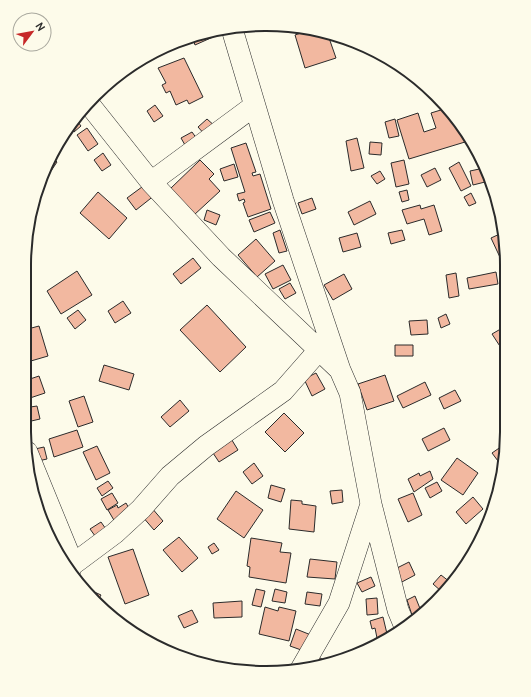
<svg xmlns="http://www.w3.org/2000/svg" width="531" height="697" font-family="Cabin,sans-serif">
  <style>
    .building { fill: #f2b8a0; stroke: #2b2b2b }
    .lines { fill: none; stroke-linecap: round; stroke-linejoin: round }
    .street-casing { stroke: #2b2b2b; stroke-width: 22 }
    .street { stroke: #fdfbea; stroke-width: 21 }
    .rim { fill: none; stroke: #2b2b2b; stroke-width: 2 }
  </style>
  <rect width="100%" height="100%" fill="#fdfbea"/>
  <path class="building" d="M 313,29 L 328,35 L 336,58 L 305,68 L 295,35 Z
    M 211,32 L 213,37 L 195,45 L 193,39 Z
    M 184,58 L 203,97 L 189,104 L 187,100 L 176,105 L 170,91 L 166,93 L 162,85 L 166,83 L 158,68 Z
    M 155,105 L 163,116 L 154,122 L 147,111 Z
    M 444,109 L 459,124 L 465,142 L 409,159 L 397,120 L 418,113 L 424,132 L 436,128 L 431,113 Z
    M 75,118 L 81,126 L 74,132 L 70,126 Z
    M 207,119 L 216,127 L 206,136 L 198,127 Z
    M 395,119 L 399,136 L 389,138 L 385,122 Z
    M 87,128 L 98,144 L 88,151 L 77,135 Z
    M 192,132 L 197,139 L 185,145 L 181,138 Z
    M 357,138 L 364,168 L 351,171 L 346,141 Z
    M 370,142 L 382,143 L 381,155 L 369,154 Z
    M 246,143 L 256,172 L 252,173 L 253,176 L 260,174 L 271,209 L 248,217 L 243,203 L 245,202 L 244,199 L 239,201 L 237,194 L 245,192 L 231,148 Z
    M 103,153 L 111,165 L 102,171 L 94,160 Z
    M 54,159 L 57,162 L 51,171 L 49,170 Z
    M 200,160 L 214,174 L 209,179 L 220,191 L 194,215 L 170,189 Z
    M 404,160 L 409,184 L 396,187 L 391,163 Z
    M 459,162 L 471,186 L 461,191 L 449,168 Z
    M 234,164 L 238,177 L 224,181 L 220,169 Z
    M 435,168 L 441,180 L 427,187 L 421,175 Z
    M 484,168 L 489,181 L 473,185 L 470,171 Z
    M 380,171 L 385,179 L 377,184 L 371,176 Z
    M 42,183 L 45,185 L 37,198 L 35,197 Z
    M 146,184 L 155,195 L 136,210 L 127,198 Z
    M 407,190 L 409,200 L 402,202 L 399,192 Z
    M 98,192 L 127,218 L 109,239 L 80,213 Z
    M 471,193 L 476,203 L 469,206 L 464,197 Z
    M 312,198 L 316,209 L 302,214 L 298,203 Z
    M 370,201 L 376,214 L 354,225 L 348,212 Z
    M 420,205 L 421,209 L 434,205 L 442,231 L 429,235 L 424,219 L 407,224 L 402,210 Z
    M 207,210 L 220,215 L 216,225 L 204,220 Z
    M 270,212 L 275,223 L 254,232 L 249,220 Z
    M 280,230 L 287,251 L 279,253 L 273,233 Z
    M 402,230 L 405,240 L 391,244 L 388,233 Z
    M 504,232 L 505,234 L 505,268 L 491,238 Z
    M 357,233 L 361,247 L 343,252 L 339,238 Z
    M 256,239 L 275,261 L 257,277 L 238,255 Z
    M 193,258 L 201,268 L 181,284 L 173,274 Z
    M 283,265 L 291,280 L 273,289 L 265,274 Z
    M 77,271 L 92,295 L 61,314 L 47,291 Z
    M 496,272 L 498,284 L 469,289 L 467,278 Z
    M 456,273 L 459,296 L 449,298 L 446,275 Z
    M 344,274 L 352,289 L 333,300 L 324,285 Z
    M 290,283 L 296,293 L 285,299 L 279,289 Z
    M 123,301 L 131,313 L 115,323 L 108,311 Z
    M 207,305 L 246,347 L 220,372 L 180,330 Z
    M 78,310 L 86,320 L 75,329 L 67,318 Z
    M 446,314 L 450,324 L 441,328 L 438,318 Z
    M 427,320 L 428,334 L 411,335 L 409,321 Z
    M 39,326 L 48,356 L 24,363 L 24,330 Z
    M 504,327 L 505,328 L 505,354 L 492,334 Z
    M 395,345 L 413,345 L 413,356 L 395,356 Z
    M 104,365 L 134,374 L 129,390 L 99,381 Z
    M 316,373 L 325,389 L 312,396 L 304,379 Z
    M 385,375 L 394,401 L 367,410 L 358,384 Z
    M 39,376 L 45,393 L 24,400 L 24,381 Z
    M 425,382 L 431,395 L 403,408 L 397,396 Z
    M 455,390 L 461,401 L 444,409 L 439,398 Z
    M 84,396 L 93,422 L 78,427 L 69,401 Z
    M 180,400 L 189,411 L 170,427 L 161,417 Z
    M 37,406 L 40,419 L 27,422 L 24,408 Z
    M 284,413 L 304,433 L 285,452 L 265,432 Z
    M 444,428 L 450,440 L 428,451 L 422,439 Z
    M 77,430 L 83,447 L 54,457 L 49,439 Z
    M 230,437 L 238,450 L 219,462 L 211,450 Z
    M 505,444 L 505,463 L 504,469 L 492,453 Z
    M 97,446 L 110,473 L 96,480 L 83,452 Z
    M 44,447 L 47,459 L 38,461 L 35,449 Z
    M 457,458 L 478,473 L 463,495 L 441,480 Z
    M 254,463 L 263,476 L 252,484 L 243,472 Z
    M 430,471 L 433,479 L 414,492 L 408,479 L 419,473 L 420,476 Z
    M 108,481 L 113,488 L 102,496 L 97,488 Z
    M 437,482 L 442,491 L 430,498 L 425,488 Z
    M 271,485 L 285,489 L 281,502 L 268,498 Z
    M 342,490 L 343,502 L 332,504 L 330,491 Z
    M 236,491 L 263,510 L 244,538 L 217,519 Z
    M 112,493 L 118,503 L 107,510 L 101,499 Z
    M 413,493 L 422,515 L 408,522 L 398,499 Z
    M 473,497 L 483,509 L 466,524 L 456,512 Z
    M 291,500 L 302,501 L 302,504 L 316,506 L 314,532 L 289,529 Z
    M 126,503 L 131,512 L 115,522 L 108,510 L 117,505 L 118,508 Z
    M 151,507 L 163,521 L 154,530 L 142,516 Z
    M 101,522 L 108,532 L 98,540 L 90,529 Z
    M 179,537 L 198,558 L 182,572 L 163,550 Z
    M 251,538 L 282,543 L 280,552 L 291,553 L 286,583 L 249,577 L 250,567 L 247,566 Z
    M 214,543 L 219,550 L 212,554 L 208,547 Z
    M 133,549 L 149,595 L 125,604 L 108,557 Z
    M 310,559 L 337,562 L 335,579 L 307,577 Z
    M 409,562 L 415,575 L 400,583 L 393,570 Z
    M 441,575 L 450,582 L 441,591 L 433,584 Z
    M 371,577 L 375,586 L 362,592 L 357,583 Z
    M 256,589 L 265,591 L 261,607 L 252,605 Z
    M 275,589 L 287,592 L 285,603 L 272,601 Z
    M 90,590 L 101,595 L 96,604 L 88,594 Z
    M 307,592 L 322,594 L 320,606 L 305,604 Z
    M 415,596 L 421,611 L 412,615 L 407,600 Z
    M 377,598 L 378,614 L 367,615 L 366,599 Z
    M 242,601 L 242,617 L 214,618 L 213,603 Z
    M 265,607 L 278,611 L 279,607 L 296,611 L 289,641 L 259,634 Z
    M 192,610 L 198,622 L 184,628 L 178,616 Z
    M 383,617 L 388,638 L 378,643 L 375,628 L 372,629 L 370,621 Z
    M 296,629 L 311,635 L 304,651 L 290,646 Z
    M 315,655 L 327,662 L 308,667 Z"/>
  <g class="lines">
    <defs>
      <path id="street" d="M 232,29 L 283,200 L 340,370 L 350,393 L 371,504 L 398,610 L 405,627
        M 89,104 L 151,182 L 221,257 L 338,368
        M 151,182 L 254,106
        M 27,452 L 68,552 L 70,570
        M 68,568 L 115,533 L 141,509 L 170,476 L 206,446 L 283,391 L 319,350
        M 301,669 L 339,603 L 371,504"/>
    </defs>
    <use href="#street" class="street-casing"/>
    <use href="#street" class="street"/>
  </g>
  <path d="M0 0H531V697H0ZM265 31H266A234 234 0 0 1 500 265V432A234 234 0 0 1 266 666H265A234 234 0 0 1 31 432V265A234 234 0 0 1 265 31Z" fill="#fdfbea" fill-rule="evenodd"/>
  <path class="rim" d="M265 31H266A234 234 0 0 1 500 265V432A234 234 0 0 1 266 666H265A234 234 0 0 1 31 432V265A234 234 0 0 1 265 31Z"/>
  <g transform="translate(32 32) rotate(58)"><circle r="19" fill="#fdfbea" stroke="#a9a89e"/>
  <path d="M0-3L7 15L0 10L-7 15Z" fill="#c62828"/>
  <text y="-6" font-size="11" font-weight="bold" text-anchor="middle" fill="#2b2b2b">N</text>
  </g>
</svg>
